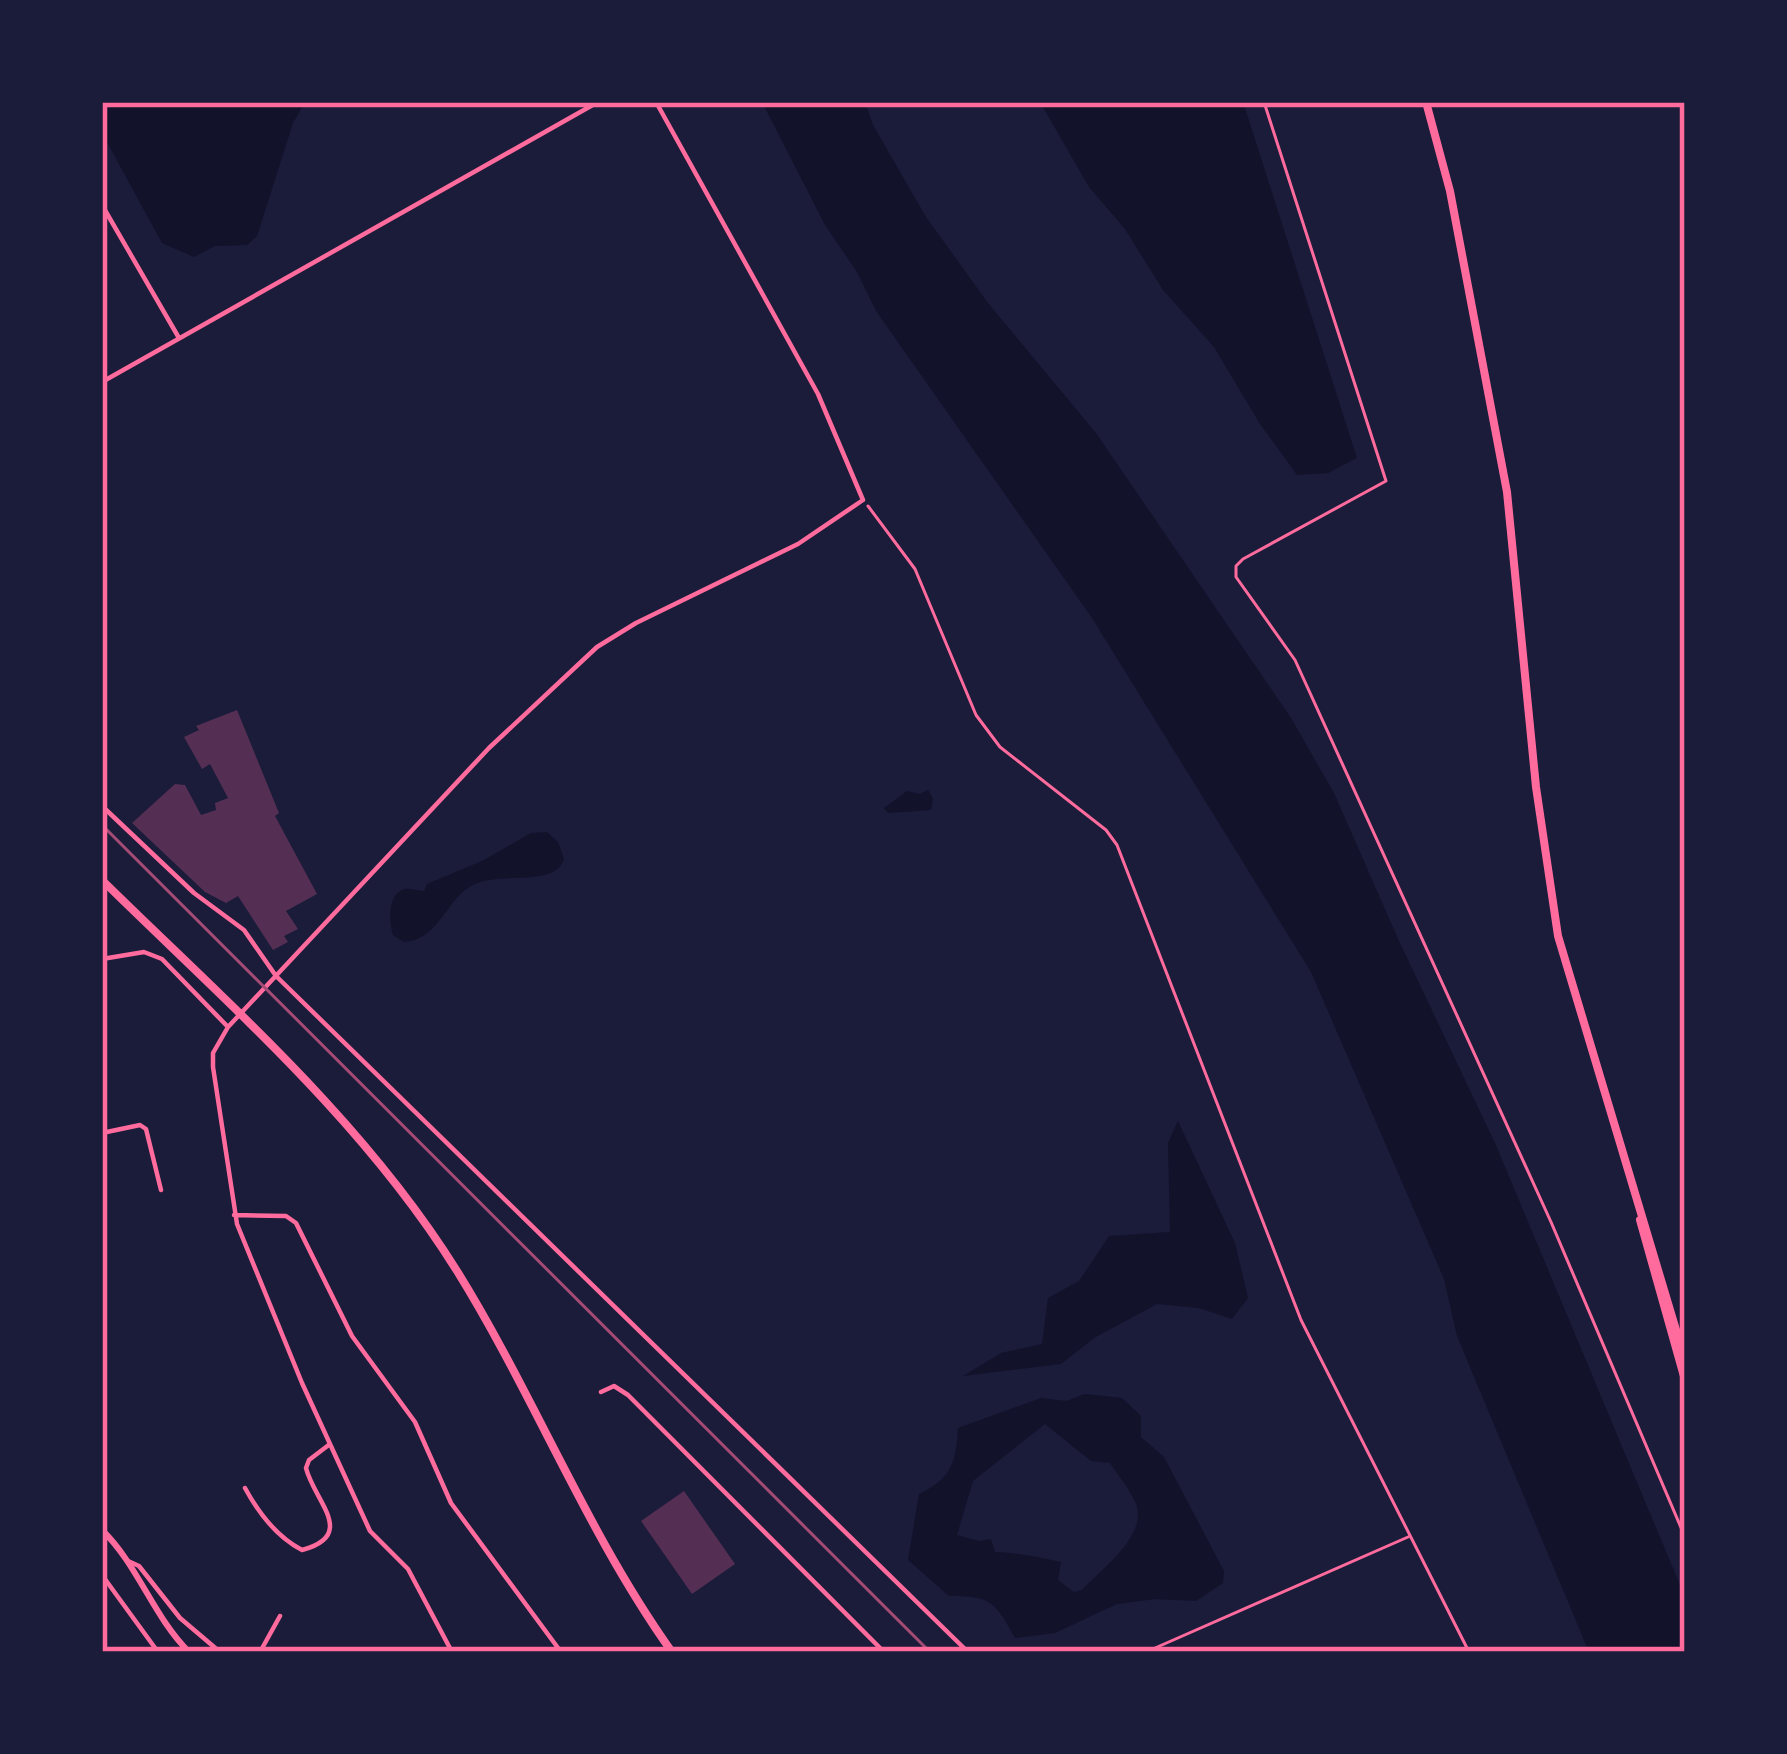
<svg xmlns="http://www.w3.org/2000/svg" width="1787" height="1754" font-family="'Roboto Serif',serif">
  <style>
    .water { fill: #12122b; fill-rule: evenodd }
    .building { fill: #542f53 }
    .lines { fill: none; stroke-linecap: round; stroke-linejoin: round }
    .path { stroke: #ff6b9d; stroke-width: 3 }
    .minor { stroke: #ff6b9d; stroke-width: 4.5 }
    .tertiary { stroke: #ff6b9d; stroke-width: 6 }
    .primary { stroke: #ff6b9d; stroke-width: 8 }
    .rail { stroke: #a44b75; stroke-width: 3 }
    .neatline { fill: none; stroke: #ff6b9d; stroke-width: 4.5 }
  </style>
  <rect width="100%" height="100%" fill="#1b1b3a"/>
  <path class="water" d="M 102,102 L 305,102 L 293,123 L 257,236 L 247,245 L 215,246 L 194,257 L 162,243 L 102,133 Z
    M 762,102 L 865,102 L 873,125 L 926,217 L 988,303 L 1096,433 L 1291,718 L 1334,793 L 1399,941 L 1495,1143 L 1685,1597 L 1685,1652 L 1589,1652 L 1457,1336 L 1444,1279 L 1311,972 L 1092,618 L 876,311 L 857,272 L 825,225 Z
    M 1040,102 L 1243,102 L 1357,458 L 1328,473 L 1297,475 L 1260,424 L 1214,347 L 1163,290 L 1125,229 L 1089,187 Z
    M 928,790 L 933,799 L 931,810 L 888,813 L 884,808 L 907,791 L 920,794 Z
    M 547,832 L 558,842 L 564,859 C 555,887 507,872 477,883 C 445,896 442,939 404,942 L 393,935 C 389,922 387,893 405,889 C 411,888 417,891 424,891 L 427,884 L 482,861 L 531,833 Z
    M 1178,1121 L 1235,1243 L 1248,1298 L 1232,1319 L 1199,1308 L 1157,1304 L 1094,1338 L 1061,1364 L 963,1376 L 1001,1353 L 1042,1344 L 1048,1298 L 1079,1281 L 1109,1236 L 1170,1232 L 1168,1143 Z
    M 1085,1394 L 1122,1398 L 1141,1416 L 1141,1437 L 1164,1457 L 1224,1571 L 1223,1583 L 1196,1601 L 1155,1599 L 1117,1604 L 1055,1633 L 1015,1638 C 995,1602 992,1596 949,1596 L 908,1560 L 919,1494 C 950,1479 956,1465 958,1428 L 1041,1398 L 1066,1401 ZM 1045,1424 L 1091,1461 L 1110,1463 C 1119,1476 1130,1490 1136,1504 C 1148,1536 1101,1569 1082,1590 L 1074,1592 L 1058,1580 L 1061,1562 C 1038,1557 1019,1553 995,1552 L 991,1539 L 979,1541 L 957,1535 L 973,1481 Z"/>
  <path class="building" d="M 237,710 L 279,813 L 275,816 L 317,894 L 286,911 L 298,929 L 284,936 L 288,942 L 273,950 L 238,896 L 226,903 L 205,892 L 132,823 L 175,784 L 185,785 L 201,815 L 216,810 L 215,803 L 228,798 L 210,764 L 202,769 L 184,737 L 199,730 L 196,726 Z
    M 684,1491 L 735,1564 L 692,1594 L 641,1521 Z"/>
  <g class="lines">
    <path class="path" d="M 1264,102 L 1386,481 L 1243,559 L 1236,566 L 1236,577 L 1295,660 L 1551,1222 L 1685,1537
      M 868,506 L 915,569 L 976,715 L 1000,747 L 1106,830 L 1117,845 L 1301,1320 L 1469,1652
      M 1146,1652 L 1408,1537"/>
    <path class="minor" d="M 102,205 L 179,338
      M 102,382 L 598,102
      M 102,806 L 194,893 L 244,930 L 276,976 L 968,1652
      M 102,959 L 144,952 L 162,959 L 228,1027
      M 102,1133 L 140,1125 L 146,1129 L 161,1190
      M 234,1215 L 286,1216 L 296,1223 L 352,1336 L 415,1422 L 451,1503 L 561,1652
      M 601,1392 L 614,1386 L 628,1395 L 884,1652
      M 245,1488 C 258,1512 277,1537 302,1550 C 358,1535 314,1501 306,1468 L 309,1460 L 330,1444
      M 128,1561 L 139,1566 L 180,1618 L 220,1652
      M 102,1575 L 158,1652
      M 260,1652 L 280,1616
      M 452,1652 L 408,1569 L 370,1531 L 302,1383 L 237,1224 L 213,1067 L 213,1053 L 228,1027 L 489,748 L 597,647 L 636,623 L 798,544 L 863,500 L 818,394 L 656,102"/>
    <path class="tertiary" d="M 102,1530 C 138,1565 153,1616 189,1652"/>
    <path class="primary" d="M 1426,102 L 1450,191 L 1507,492 L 1536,787 L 1558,936 L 1685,1360
      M 102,880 C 227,1003 363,1120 457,1271 C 534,1395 587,1533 672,1652
      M 1640,1220 L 1685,1380"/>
    <path class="rail" d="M 102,825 L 930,1652"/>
  </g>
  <rect width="1787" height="1754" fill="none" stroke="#1b1b3a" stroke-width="210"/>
  <rect x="105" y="105" width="1577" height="1544" class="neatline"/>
</svg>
